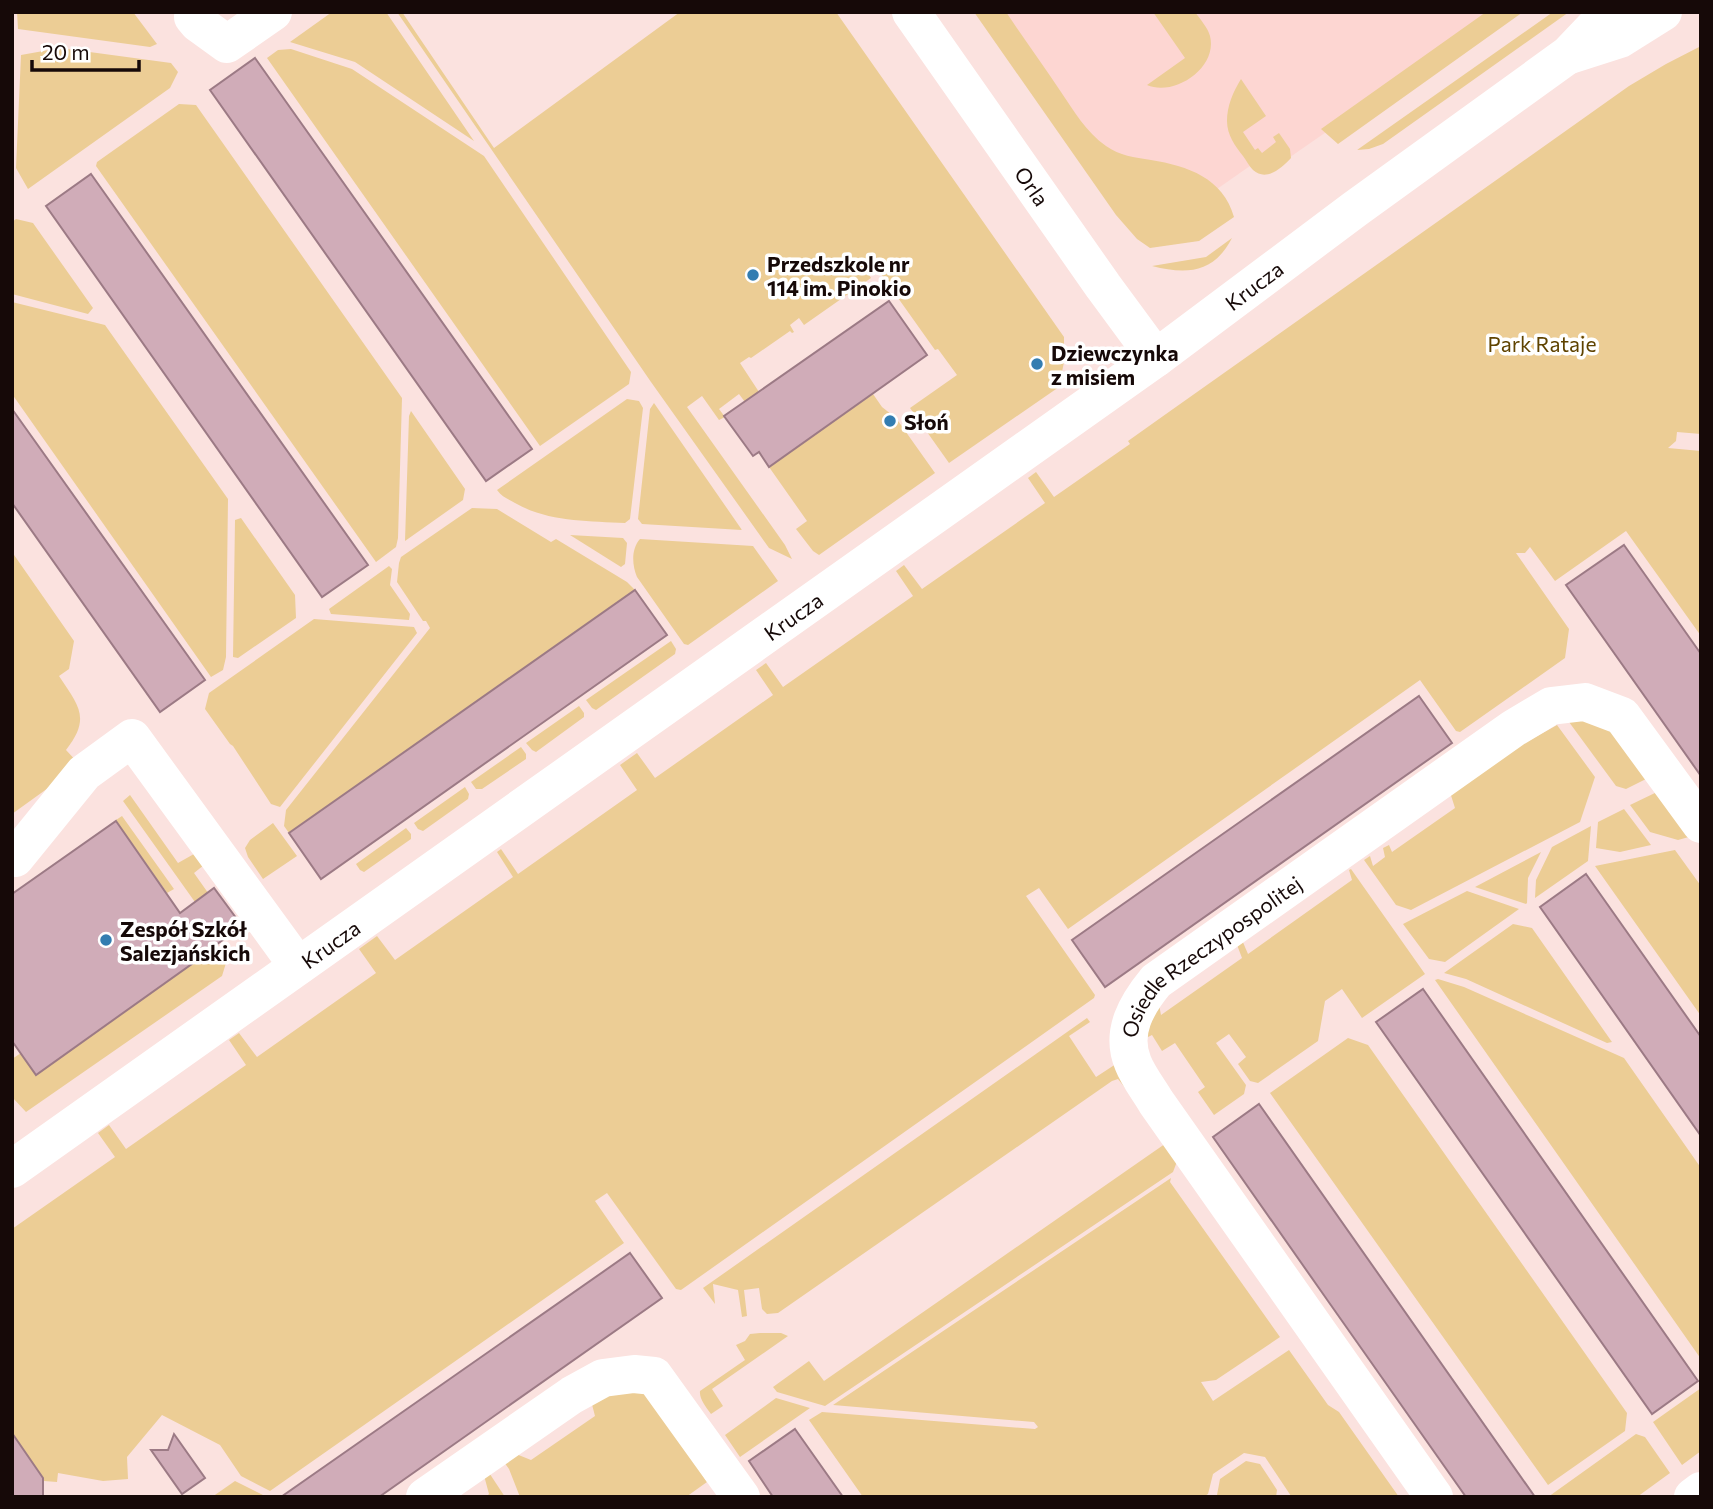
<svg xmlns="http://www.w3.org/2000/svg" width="1713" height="1509" font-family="Commissioner,sans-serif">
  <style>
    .built { fill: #fdd6d2 }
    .green { fill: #eccd95 }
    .building { fill: #d0acb8; stroke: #9c7a85; stroke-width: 2 }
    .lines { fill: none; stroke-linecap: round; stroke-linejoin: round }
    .street { stroke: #fff; stroke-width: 38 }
    .poi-dot { fill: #337db1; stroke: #fff; stroke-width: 2.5 }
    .labels { text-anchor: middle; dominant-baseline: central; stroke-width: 7; stroke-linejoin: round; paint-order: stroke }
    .street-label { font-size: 21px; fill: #160908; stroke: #fff }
    .poi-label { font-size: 21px; font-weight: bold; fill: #160908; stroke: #fff; text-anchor: start }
    .park-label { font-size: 21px; fill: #5f4300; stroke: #fff }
  </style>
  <rect width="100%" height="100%" fill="#fbe2df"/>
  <path class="built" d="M 991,12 L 1499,12 L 1270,171 L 1260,159 L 1217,189 L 1142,229 Z"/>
  <path class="green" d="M 17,12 L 133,12 L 157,44 L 150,47 L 18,29 Z
    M 332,12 L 386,12 L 474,141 L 355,62 L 290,42 Z
    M 397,12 L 402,12 L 494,148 L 680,12 L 836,12 L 1064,337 L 1064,362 L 1059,387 L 949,463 L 910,408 L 957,375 L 938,349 L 935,350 L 876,267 L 868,273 L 871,278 L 804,325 L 799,318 L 790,325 L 794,332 L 792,333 L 790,331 L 751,358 L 749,357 L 740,363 L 759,392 L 745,402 L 739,394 L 719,409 L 725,417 L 719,420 L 702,396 L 687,407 L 785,545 L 792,559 L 769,548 L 651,382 Z
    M 974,12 L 1006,12 C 1024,39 1043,65 1061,92 C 1074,111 1086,132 1106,146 C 1120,156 1134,157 1151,160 C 1188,166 1223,178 1234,217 L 1199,241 L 1150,248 L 1137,239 L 1116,215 Z
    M 1153,12 L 1195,12 C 1200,19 1208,28 1210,36 C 1218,68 1174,97 1147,85 L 1185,58 Z
    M 1486,12 L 1523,12 L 1338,144 L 1321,129 Z
    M 1553,12 L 1569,12 L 1383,144 L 1369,149 L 1357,150 Z
    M 1701,46 L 1701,434 L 1677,432 L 1676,441 L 1668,448 L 1701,451 L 1701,636 L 1626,531 L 1555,581 L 1530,547 L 1525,553 L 1516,553 L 1569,629 L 1565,658 L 1460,732 L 1456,731 L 1420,680 L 1068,929 L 1039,888 L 1026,896 L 1095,995 L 1094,998 L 681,1290 L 676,1289 L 607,1193 L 595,1201 L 624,1243 L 270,1491 L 241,1476 L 220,1445 L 162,1415 L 127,1457 L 128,1479 L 103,1481 L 58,1473 L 57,1482 L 44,1481 L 18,1444 L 12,1447 L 12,1229 L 115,1157 L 98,1133 L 109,1125 L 126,1149 L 246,1065 L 229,1040 L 239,1033 L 257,1057 L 376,973 L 359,949 L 377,936 L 395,960 L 513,877 L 497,852 L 501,849 L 518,874 L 637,790 L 620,765 L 637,753 L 655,778 L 773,695 L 756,670 L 766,663 L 783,687 L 913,596 L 896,571 L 904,565 L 922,589 L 1045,503 L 1028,478 L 1036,472 L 1054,497 L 1130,444 L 1128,441 L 1166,414 L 1629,86 L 1666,64 Z
    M 60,48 L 171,63 L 178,72 L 170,88 L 28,189 L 16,168 L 21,55 Z
    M 291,49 L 352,69 L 484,156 L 631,372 L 629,384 L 540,446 L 267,58 L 278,50 Z
    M 1241,79 L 1266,116 L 1243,132 L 1255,150 L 1258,148 L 1262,153 L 1276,142 L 1273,137 L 1279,133 L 1290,149 L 1291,158 C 1282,168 1266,182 1253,170 C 1249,166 1246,160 1243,156 C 1235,146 1227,135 1227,121 C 1227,106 1233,92 1241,79 Z
    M 179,104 L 196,105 L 402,398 L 398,538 L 396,547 L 376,562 L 96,166 L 97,162 Z
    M 16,219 L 33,223 L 93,308 L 88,314 L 12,294 L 12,222 Z
    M 1232,238 C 1214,273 1187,275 1152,266 L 1206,257 Z
    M 12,302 L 105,325 L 228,499 L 226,657 L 223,670 L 211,677 L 12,394 Z
    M 873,394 L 882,407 L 896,418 L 935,473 L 819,555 L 813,551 L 796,529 L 807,521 L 769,467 Z
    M 627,399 L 639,401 L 643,408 L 630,519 L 625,523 C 587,521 548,522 515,503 C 508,499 502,497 497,490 Z
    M 654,403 L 742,530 L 642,524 L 638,519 L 650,409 Z
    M 411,411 L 465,489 L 463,500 L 405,541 L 409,416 Z
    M 472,508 L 497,509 L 551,542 L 556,539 L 627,582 L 635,590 L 289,833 L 284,826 L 286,810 L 430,628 L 426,621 L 423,621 L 397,582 L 399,563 L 401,557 Z
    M 241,518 L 295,595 L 296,618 L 238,658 L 233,657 L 235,520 Z
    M 570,535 L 623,538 L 627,543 L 625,564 L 621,567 Z
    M 640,539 L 753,546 L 778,581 L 688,645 L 684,644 L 637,577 C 632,565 631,549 640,539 Z
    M 12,552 L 74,641 L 69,669 L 59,676 C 79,706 91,718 66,750 L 80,765 L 12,814 Z
    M 389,566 L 392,569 L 390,585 L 410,614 L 409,620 L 331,614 L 329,609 Z
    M 314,619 L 414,627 L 417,633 L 280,807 L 271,804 L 233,746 L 230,744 L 205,709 L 209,693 Z
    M 671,641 L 676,649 L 675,654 L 596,710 L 592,708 L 586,700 Z
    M 579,706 L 584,713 L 584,717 L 536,752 L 532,750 L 526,743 Z
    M 1584,720 L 1614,727 L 1650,777 L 1626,789 L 1616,786 L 1569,722 Z
    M 1557,725 L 1595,777 L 1580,822 L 1411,910 L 1396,905 L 1364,860 L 1370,856 L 1373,866 L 1385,857 L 1383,848 L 1389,845 L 1392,852 L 1455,808 L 1448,786 Z
    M 521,747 L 526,754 L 526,759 L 482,789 L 476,789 L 471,782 Z
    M 465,787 L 469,794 L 468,799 L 423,831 L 418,829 L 414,823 Z
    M 1657,792 L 1696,835 L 1678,840 L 1650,832 L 1630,805 Z
    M 130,795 L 178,863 L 201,850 L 209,861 L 194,873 L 235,931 L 222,940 L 123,801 Z
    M 1624,809 L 1651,845 L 1620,852 L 1596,848 L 1598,822 Z
    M 122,816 L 174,889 L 167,893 L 117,822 L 116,820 Z
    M 273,823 L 297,856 L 263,879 L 248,857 L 245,848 L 250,840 Z
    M 1591,826 L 1588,861 L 1535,898 L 1536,880 L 1552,847 Z
    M 406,828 L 411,834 L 411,839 L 364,872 L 360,870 L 356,864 Z
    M 1675,850 L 1701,886 L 1701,1016 L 1595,866 Z
    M 1541,852 L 1528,878 L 1527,903 L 1526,904 L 1475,887 Z
    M 1351,869 L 1425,974 L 1362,1018 L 1342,989 L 1325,1001 L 1318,1041 L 1258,1083 L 1250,1081 L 1238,1064 L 1246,1057 L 1229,1034 L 1216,1043 L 1246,1085 L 1244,1094 L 1214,1115 L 1198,1092 L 1205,1087 L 1175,1043 L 1162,1051 L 1152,1035 L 1146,1038 L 1157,994 L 1161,1015 L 1242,958 L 1234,937 L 1239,933 L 1248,954 L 1352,880 L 1349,870 Z
    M 1467,891 L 1519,909 L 1445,962 L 1429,959 L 1403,924 Z
    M 1513,924 L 1532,928 L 1612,1042 L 1607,1043 L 1466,979 L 1444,973 Z
    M 200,925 L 226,963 L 222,976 L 26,1112 L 12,1097 L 12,1059 L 21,1053 L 35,1073 L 35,1075 L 210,951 Z
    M 1438,979 L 1464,987 L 1624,1058 L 1701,1168 L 1701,1359 L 1435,980 Z
    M 1087,1018 L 1090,1022 L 1069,1036 L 1096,1077 L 1119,1062 L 1126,1089 L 1118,1079 L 1112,1081 L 778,1313 L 767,1314 L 762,1309 L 759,1288 L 744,1290 L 747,1316 L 742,1317 L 738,1290 L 713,1284 L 715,1304 L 703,1288 Z
    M 1348,1038 L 1368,1045 L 1627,1413 L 1625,1431 L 1548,1485 L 1270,1093 Z
    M 1172,1139 L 1181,1151 L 1173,1172 L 825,1406 L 777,1392 L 773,1387 L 809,1361 L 824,1381 Z
    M 1171,1178 L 1170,1182 L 1280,1337 L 1216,1380 L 1201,1382 L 1213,1401 L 1289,1350 L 1328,1405 L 1339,1412 L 1399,1497 L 1291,1496 L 1265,1457 L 1244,1453 L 1213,1474 L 1208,1494 L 1203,1497 L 863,1497 L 809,1420 L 822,1412 L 1035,1429 L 1038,1427 L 1034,1422 L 833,1405 Z
    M 760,1333 L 781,1333 L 788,1336 L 712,1389 L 723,1406 L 711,1414 C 706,1407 699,1399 700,1391 L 745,1360 L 736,1345 L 745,1341 L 750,1334 Z
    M 1701,1388 L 1701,1451 L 1682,1465 L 1653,1422 Z
    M 650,1392 L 707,1482 L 686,1497 L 520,1497 L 509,1469 L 499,1455 L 506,1450 L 531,1460 L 595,1416 L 589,1393 Z
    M 776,1398 L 810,1408 L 740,1457 L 725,1435 Z
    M 1636,1434 L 1645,1437 L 1670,1473 L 1637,1497 L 1548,1497 Z
    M 1246,1461 L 1260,1464 L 1277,1490 L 1276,1497 L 1218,1497 L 1217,1495 L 1220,1479 Z
    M 484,1465 L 505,1497 L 486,1497 L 489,1494 L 482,1468 Z
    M 235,1481 L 267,1497 L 212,1497 Z"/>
  <path class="building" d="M 255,58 L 532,449 L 486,481 L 210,90 Z
    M 91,174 L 368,565 L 322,597 L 46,206 Z
    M 889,301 L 927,355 L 769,467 L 759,452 L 753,456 L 724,416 Z
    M 12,409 L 205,680 L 160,712 L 12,503 Z
    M 1624,545 L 1701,654 L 1701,776 L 1566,585 Z
    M 635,590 L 667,635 L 321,879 L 289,833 Z
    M 1419,696 L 1452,743 L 1105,987 L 1072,940 Z
    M 116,821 L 180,913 L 214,888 L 242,926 L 209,950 L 210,951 L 36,1075 L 12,1041 L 12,894 Z
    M 1586,874 L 1701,1037 L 1701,1136 L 1540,907 Z
    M 1423,989 L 1698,1381 L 1652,1414 L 1376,1022 Z
    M 1259,1104 L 1535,1497 L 1466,1497 L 1328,1301 L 1213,1137 Z
    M 630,1253 L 662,1298 L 379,1497 L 281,1497 Z
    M 795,1429 L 843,1497 L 773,1497 L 749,1461 Z
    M 12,1433 L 43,1478 L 43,1497 L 12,1497 Z
    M 174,1434 L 205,1478 L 182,1494 L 151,1450 L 168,1450 Z"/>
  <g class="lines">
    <g class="street">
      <path id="s1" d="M 911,12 L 1103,286 L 1156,358"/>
      <path d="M 193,17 L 198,23 L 227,44 L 273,12"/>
      <path d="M 1570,55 L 1620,39 L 1663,12"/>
      <path d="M 15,858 L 84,773 L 132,738 L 298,966"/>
      <path id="s2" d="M 12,1169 L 1156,358 L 1355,209 L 1568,55 L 1609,12"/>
      <path d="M 425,1497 L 572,1395 L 603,1378 L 634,1374 L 654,1376 L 741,1497"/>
      <path id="s3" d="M 1434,1497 L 1156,1102 C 1149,1090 1138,1076 1133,1063 C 1120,1032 1137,1004 1156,981 L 1514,728 L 1551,706 L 1585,702 L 1622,716 L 1701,824"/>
      <path d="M 1693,1497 L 1701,1491"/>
    </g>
  </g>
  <g class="poi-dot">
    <circle cx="753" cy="275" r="7"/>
    <circle cx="1037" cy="364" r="7"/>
    <circle cx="890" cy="421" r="7"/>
    <circle cx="106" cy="940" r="7"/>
  </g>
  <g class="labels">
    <g class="street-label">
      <text stroke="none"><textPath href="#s1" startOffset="212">Orla</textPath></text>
      <text stroke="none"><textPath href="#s2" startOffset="1524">Krucza</textPath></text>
      <text stroke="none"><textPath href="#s2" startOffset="957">Krucza</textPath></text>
      <text stroke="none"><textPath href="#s2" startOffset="390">Krucza</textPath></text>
      <text stroke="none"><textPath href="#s3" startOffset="674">Osiedle Rzeczypospolitej</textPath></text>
    </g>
    <g class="poi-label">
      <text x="767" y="263">Przedszkole nr<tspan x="767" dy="24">114 im. Pinokio</tspan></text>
      <text x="1051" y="352">Dziewczynka<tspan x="1051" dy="24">z misiem</tspan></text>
      <text x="904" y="421">Słoń</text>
      <text x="120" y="928">Zespół Szkół<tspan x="120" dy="24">Salezjańskich</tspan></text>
    </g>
    <g class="park-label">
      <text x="1542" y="343">Park Rataje</text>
    </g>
  </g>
  <rect width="1713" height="1509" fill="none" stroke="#160908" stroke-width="28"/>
  <path d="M32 60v10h107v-10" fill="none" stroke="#160908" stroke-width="3.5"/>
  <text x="42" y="60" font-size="21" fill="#160908" stroke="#ffffff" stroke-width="5" paint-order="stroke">20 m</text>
</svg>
